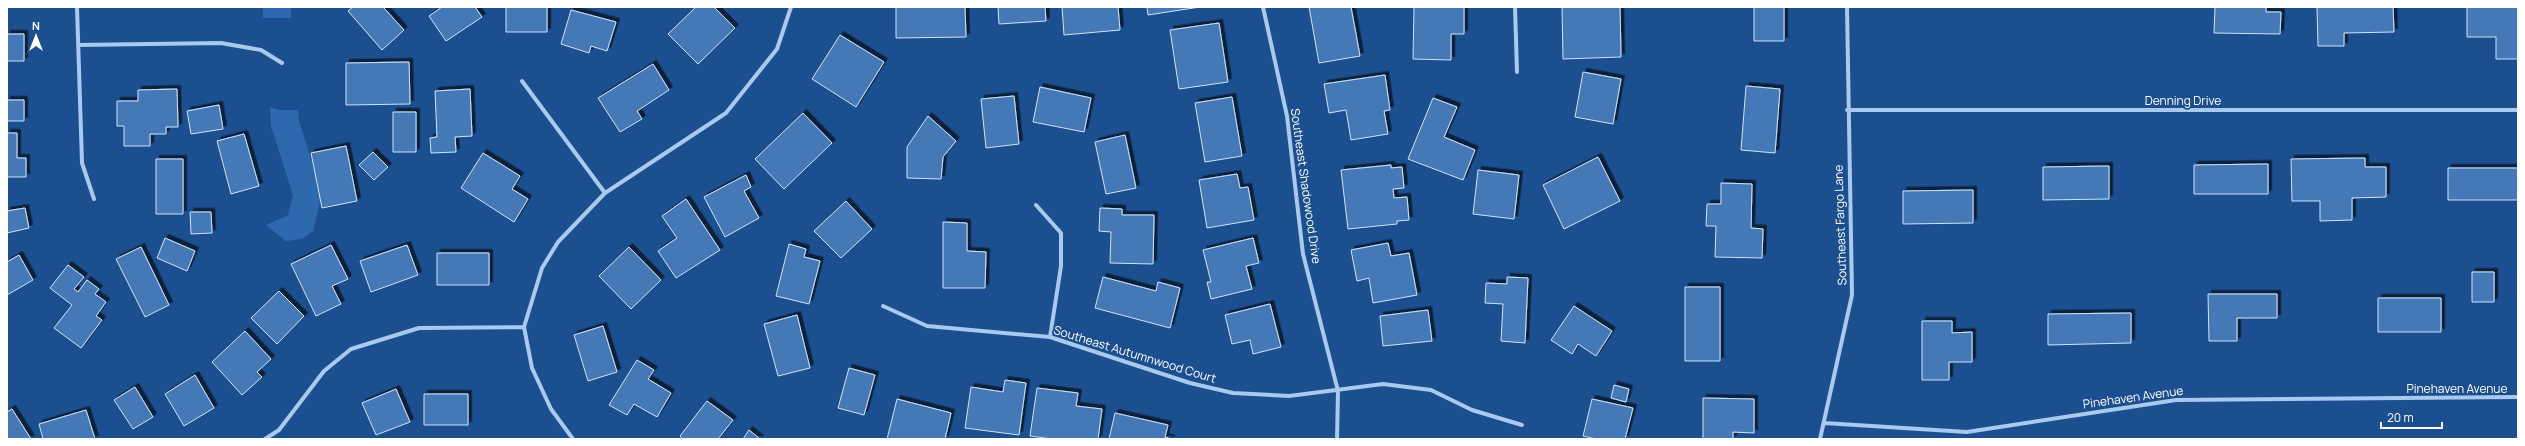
<svg xmlns="http://www.w3.org/2000/svg" width="2525" height="446" font-family="Manrope,sans-serif">
  <style>
    .park { fill: #2e69ad }
    .building { fill: #4478b7; stroke: #cfe3fa; filter: url(#shadow) }
    .lines { fill: none; stroke-linecap: round; stroke-linejoin: round }
    .minor { stroke: #a9c9ee; stroke-width: 4 }
    .labels { text-anchor: middle; dominant-baseline: central; stroke-width: 3.5; stroke-linejoin: round; paint-order: stroke }
    .street-label { font-size: 12px; fill: #fff; stroke: #1b4f8f }
  </style>
  <defs>
    <filter id="shadow"><feDropShadow dx="3.5" dy="-3.5" stdDeviation="0" flood-color="#0009"/></filter>
  </defs>
  <rect width="100%" height="100%" fill="#1b4f8f"/>
  <path class="park" d="M 263,7 L 291,7 L 291,18 L 263,18 Z
    M 270,107 L 280,110 L 298,110 L 299,121 L 322,194 L 313,231 L 302,239 L 286,241 L 266,225 L 288,215 L 293,195 L 271,126 Z"/>
  <path class="building" d="M 353,7 L 383,7 L 404,30 L 382,50 L 348,11 Z
    M 442,7 L 475,7 L 482,17 L 446,41 L 429,16 Z
    M 506,7 L 547,7 L 547,32 L 506,32 Z
    M 696,7 L 714,7 L 735,28 L 698,64 L 668,34 Z
    M 896,7 L 965,7 L 966,37 L 896,38 Z
    M 998,7 L 1045,7 L 1046,21 L 999,24 Z
    M 1062,7 L 1118,7 L 1120,30 L 1064,35 Z
    M 1147,7 L 1200,7 L 1148,15 Z
    M 1309,7 L 1351,7 L 1360,56 L 1319,63 Z
    M 1414,7 L 1464,7 L 1464,34 L 1451,34 L 1451,60 L 1413,59 Z
    M 1562,7 L 1620,7 L 1621,57 L 1563,59 Z
    M 1754,7 L 1784,7 L 1784,41 L 1754,41 Z
    M 2215,7 L 2266,7 L 2266,12 L 2281,12 L 2280,34 L 2214,33 Z
    M 2317,7 L 2393,7 L 2394,32 L 2344,33 L 2344,46 L 2318,46 Z
    M 2467,7 L 2518,7 L 2518,59 L 2496,59 L 2496,37 L 2467,37 Z
    M 571,10 L 616,22 L 607,51 L 591,46 L 589,53 L 561,44 Z
    M 1219,23 L 1228,82 L 1179,89 L 1170,30 Z
    M 7,34 L 24,34 L 24,61 L 7,61 Z
    M 840,35 L 884,62 L 856,107 L 812,79 Z
    M 409,62 L 410,104 L 346,105 L 346,63 Z
    M 653,64 L 669,90 L 637,111 L 642,119 L 620,132 L 598,98 Z
    M 1583,72 L 1621,79 L 1613,124 L 1575,117 Z
    M 1385,75 L 1390,110 L 1384,111 L 1388,134 L 1351,140 L 1346,110 L 1329,113 L 1324,84 Z
    M 1746,86 L 1780,89 L 1775,153 L 1741,150 Z
    M 1040,87 L 1091,98 L 1084,132 L 1033,122 Z
    M 177,89 L 178,127 L 166,127 L 166,134 L 150,134 L 150,146 L 124,146 L 124,126 L 117,126 L 117,101 L 138,101 L 138,90 Z
    M 470,89 L 472,136 L 455,137 L 456,152 L 431,153 L 430,138 L 437,137 L 435,91 Z
    M 1014,96 L 1019,144 L 986,148 L 981,99 Z
    M 1232,97 L 1242,156 L 1205,162 L 1195,103 Z
    M 1433,98 L 1457,107 L 1444,137 L 1475,150 L 1463,180 L 1408,159 Z
    M 7,100 L 24,100 L 24,121 L 7,121 Z
    M 219,105 L 223,129 L 191,134 L 187,111 Z
    M 393,112 L 416,112 L 416,152 L 393,152 Z
    M 803,113 L 832,143 L 784,189 L 755,159 Z
    M 928,116 L 956,141 L 943,157 L 941,179 L 907,178 L 907,147 Z
    M 7,133 L 17,133 L 17,158 L 26,158 L 26,177 L 7,177 Z
    M 244,134 L 259,186 L 231,194 L 217,141 Z
    M 1125,135 L 1136,188 L 1106,194 L 1095,142 Z
    M 346,146 L 357,201 L 322,208 L 311,153 Z
    M 373,152 L 388,167 L 374,180 L 359,165 Z
    M 483,153 L 520,176 L 512,189 L 528,199 L 514,222 L 461,188 Z
    M 1598,157 L 1620,201 L 1564,229 L 1543,185 Z
    M 2365,158 L 2365,167 L 2386,167 L 2386,197 L 2352,198 L 2352,220 L 2320,221 L 2320,201 L 2292,201 L 2291,159 Z
    M 156,159 L 183,159 L 183,214 L 156,214 Z
    M 2268,164 L 2268,194 L 2194,194 L 2194,165 Z
    M 1391,165 L 1391,168 L 1402,167 L 1404,188 L 1393,189 L 1394,198 L 1407,197 L 1409,220 L 1397,221 L 1397,224 L 1348,229 L 1341,170 Z
    M 2109,166 L 2109,199 L 2043,200 L 2043,167 Z
    M 2448,168 L 2518,168 L 2518,200 L 2448,200 Z
    M 1478,170 L 1519,175 L 1514,219 L 1473,214 Z
    M 1237,174 L 1240,188 L 1248,187 L 1254,220 L 1207,228 L 1199,180 Z
    M 746,175 L 751,187 L 744,191 L 759,218 L 725,237 L 704,197 Z
    M 1721,183 L 1752,184 L 1751,228 L 1763,229 L 1762,258 L 1715,257 L 1716,226 L 1706,226 L 1707,204 L 1721,204 Z
    M 1973,190 L 1973,223 L 1903,224 L 1903,191 Z
    M 686,199 L 720,250 L 676,278 L 658,251 L 677,238 L 662,216 Z
    M 846,201 L 872,229 L 841,258 L 814,231 Z
    M 25,208 L 29,228 L 7,233 L 7,211 Z
    M 1100,208 L 1122,209 L 1122,215 L 1154,215 L 1153,264 L 1110,263 L 1111,232 L 1099,231 Z
    M 190,212 L 211,212 L 212,233 L 191,234 Z
    M 943,222 L 967,223 L 967,251 L 986,252 L 985,288 L 943,288 Z
    M 165,238 L 195,251 L 187,271 L 157,258 Z
    M 1253,238 L 1259,263 L 1246,266 L 1252,289 L 1211,299 L 1207,282 L 1211,282 L 1203,250 Z
    M 1388,243 L 1391,256 L 1409,253 L 1417,295 L 1373,303 L 1369,278 L 1357,281 L 1351,250 Z
    M 789,244 L 806,249 L 804,257 L 820,261 L 809,304 L 776,296 Z
    M 331,245 L 348,279 L 332,286 L 341,304 L 316,316 L 291,264 Z
    M 407,245 L 418,275 L 371,292 L 360,261 Z
    M 141,247 L 169,305 L 145,317 L 116,259 Z
    M 629,247 L 661,280 L 631,309 L 599,276 Z
    M 437,253 L 489,253 L 489,285 L 437,285 Z
    M 19,255 L 33,280 L 7,295 L 7,262 Z
    M 68,265 L 84,277 L 74,289 L 78,292 L 87,280 L 99,289 L 95,294 L 106,302 L 96,316 L 102,320 L 81,348 L 54,328 L 72,305 L 50,288 Z
    M 2472,272 L 2494,272 L 2494,302 L 2472,302 Z
    M 1103,277 L 1156,291 L 1158,282 L 1180,288 L 1170,328 L 1095,308 Z
    M 1507,277 L 1528,278 L 1525,343 L 1501,341 L 1503,304 L 1485,303 L 1486,283 L 1507,284 Z
    M 1685,287 L 1720,287 L 1720,361 L 1685,361 Z
    M 279,291 L 304,316 L 277,344 L 251,318 Z
    M 2208,294 L 2277,294 L 2277,318 L 2237,318 L 2237,341 L 2209,341 Z
    M 2378,298 L 2441,298 L 2441,332 L 2378,332 Z
    M 1270,304 L 1281,347 L 1253,354 L 1250,340 L 1232,344 L 1225,315 Z
    M 1574,306 L 1612,331 L 1596,356 L 1578,344 L 1572,354 L 1551,340 Z
    M 1428,310 L 1432,341 L 1383,346 L 1380,316 Z
    M 2131,313 L 2131,343 L 2048,345 L 2048,314 Z
    M 797,315 L 810,368 L 778,376 L 764,324 Z
    M 1922,321 L 1952,321 L 1952,333 L 1972,332 L 1972,362 L 1949,362 L 1949,380 L 1922,380 Z
    M 603,326 L 617,372 L 588,381 L 574,335 Z
    M 245,331 L 271,359 L 257,372 L 262,377 L 242,395 L 212,362 Z
    M 637,360 L 654,370 L 648,379 L 671,393 L 657,417 L 634,404 L 627,415 L 609,405 Z
    M 849,368 L 875,375 L 864,415 L 838,408 Z
    M 195,375 L 214,408 L 184,426 L 165,394 Z
    M 1005,380 L 1026,383 L 1019,435 L 965,428 L 971,387 L 1003,392 Z
    M 1614,385 L 1629,389 L 1626,402 L 1611,398 Z
    M 135,387 L 153,417 L 133,429 L 114,400 Z
    M 1037,388 L 1078,393 L 1076,406 L 1102,409 L 1098,439 L 1052,439 L 1030,436 Z
    M 396,389 L 410,422 L 376,435 L 362,403 Z
    M 424,394 L 468,394 L 468,425 L 424,425 Z
    M 1703,398 L 1754,399 L 1754,433 L 1733,432 L 1733,439 L 1703,439 Z
    M 897,399 L 951,413 L 945,439 L 887,439 Z
    M 1592,399 L 1633,408 L 1625,439 L 1596,439 L 1583,436 Z
    M 707,401 L 733,420 L 718,439 L 683,439 L 680,436 Z
    M 12,409 L 31,439 L 7,439 L 7,412 Z
    M 86,410 L 95,439 L 43,439 L 39,424 Z
    M 1115,413 L 1168,425 L 1165,437 L 1172,439 L 1109,439 Z
    M 749,430 L 760,439 L 743,439 Z"/>
  <g class="lines">
    <path class="minor" d="M 77,7 L 82,163 L 94,199
      M 1263,7 L 1287,116 L 1303,254 L 1338,391 L 1337,439
      M 1515,7 L 1517,72
      M 78,45 L 221,43 L 261,50 L 282,63
      M 522,81 L 605,193
      M 1847,110 L 2518,110
      M 1036,205 L 1061,233 L 1061,266 L 1050,337
      M 883,306 L 927,326 L 1050,337 L 1190,383 L 1233,393 L 1289,396 L 1383,384 L 1431,390 L 1472,410 L 1522,425
      M 1824,423 L 1967,432 L 2176,400 L 2518,397
      M 265,439 L 279,430 L 324,371 L 351,349 L 419,328 L 524,327
      M 573,439 L 551,409 L 532,368 L 524,327 L 542,268 L 558,242 L 605,193 L 726,113 L 777,49 L 791,7
      M 1820,439 L 1852,295 L 1847,7"/>
  </g>
  <g class="labels">
    <g class="street-label">
      <text x="2183" y="100">Denning Drive</text>
      <text transform="translate(1306 186) rotate(82)">Southeast Shadowood Drive</text>
      <text transform="translate(1840 225) rotate(-92)">Southeast Fargo Lane</text>
      <text transform="translate(1135 354) rotate(17)">Southeast Autumnwood Court</text>
      <text x="2457" y="388">Pinehaven Avenue</text>
      <text transform="translate(2133 397) rotate(-8)">Pinehaven Avenue</text>
    </g>
  </g>
  <rect width="2525" height="446" fill="none" stroke="#ffffff" stroke-width="16"/>
  <g transform="translate(36 36)" stroke="#1b4f8f" stroke-width="3" paint-order="stroke">
  <path d="M0-3L7 15L0 10L-7 15Z" fill="#ffffff"/>
  <text y="-6" font-size="11" font-weight="bold" text-anchor="middle" fill="#ffffff">N</text>
  </g>
  <path d="M2381 422v6h61v-6" fill="none" stroke="#ffffff" stroke-width="2"/>
  <text x="2387" y="422" font-size="12" fill="#ffffff" stroke="#1b4f8f" stroke-width="3" paint-order="stroke">20 m</text>
</svg>
